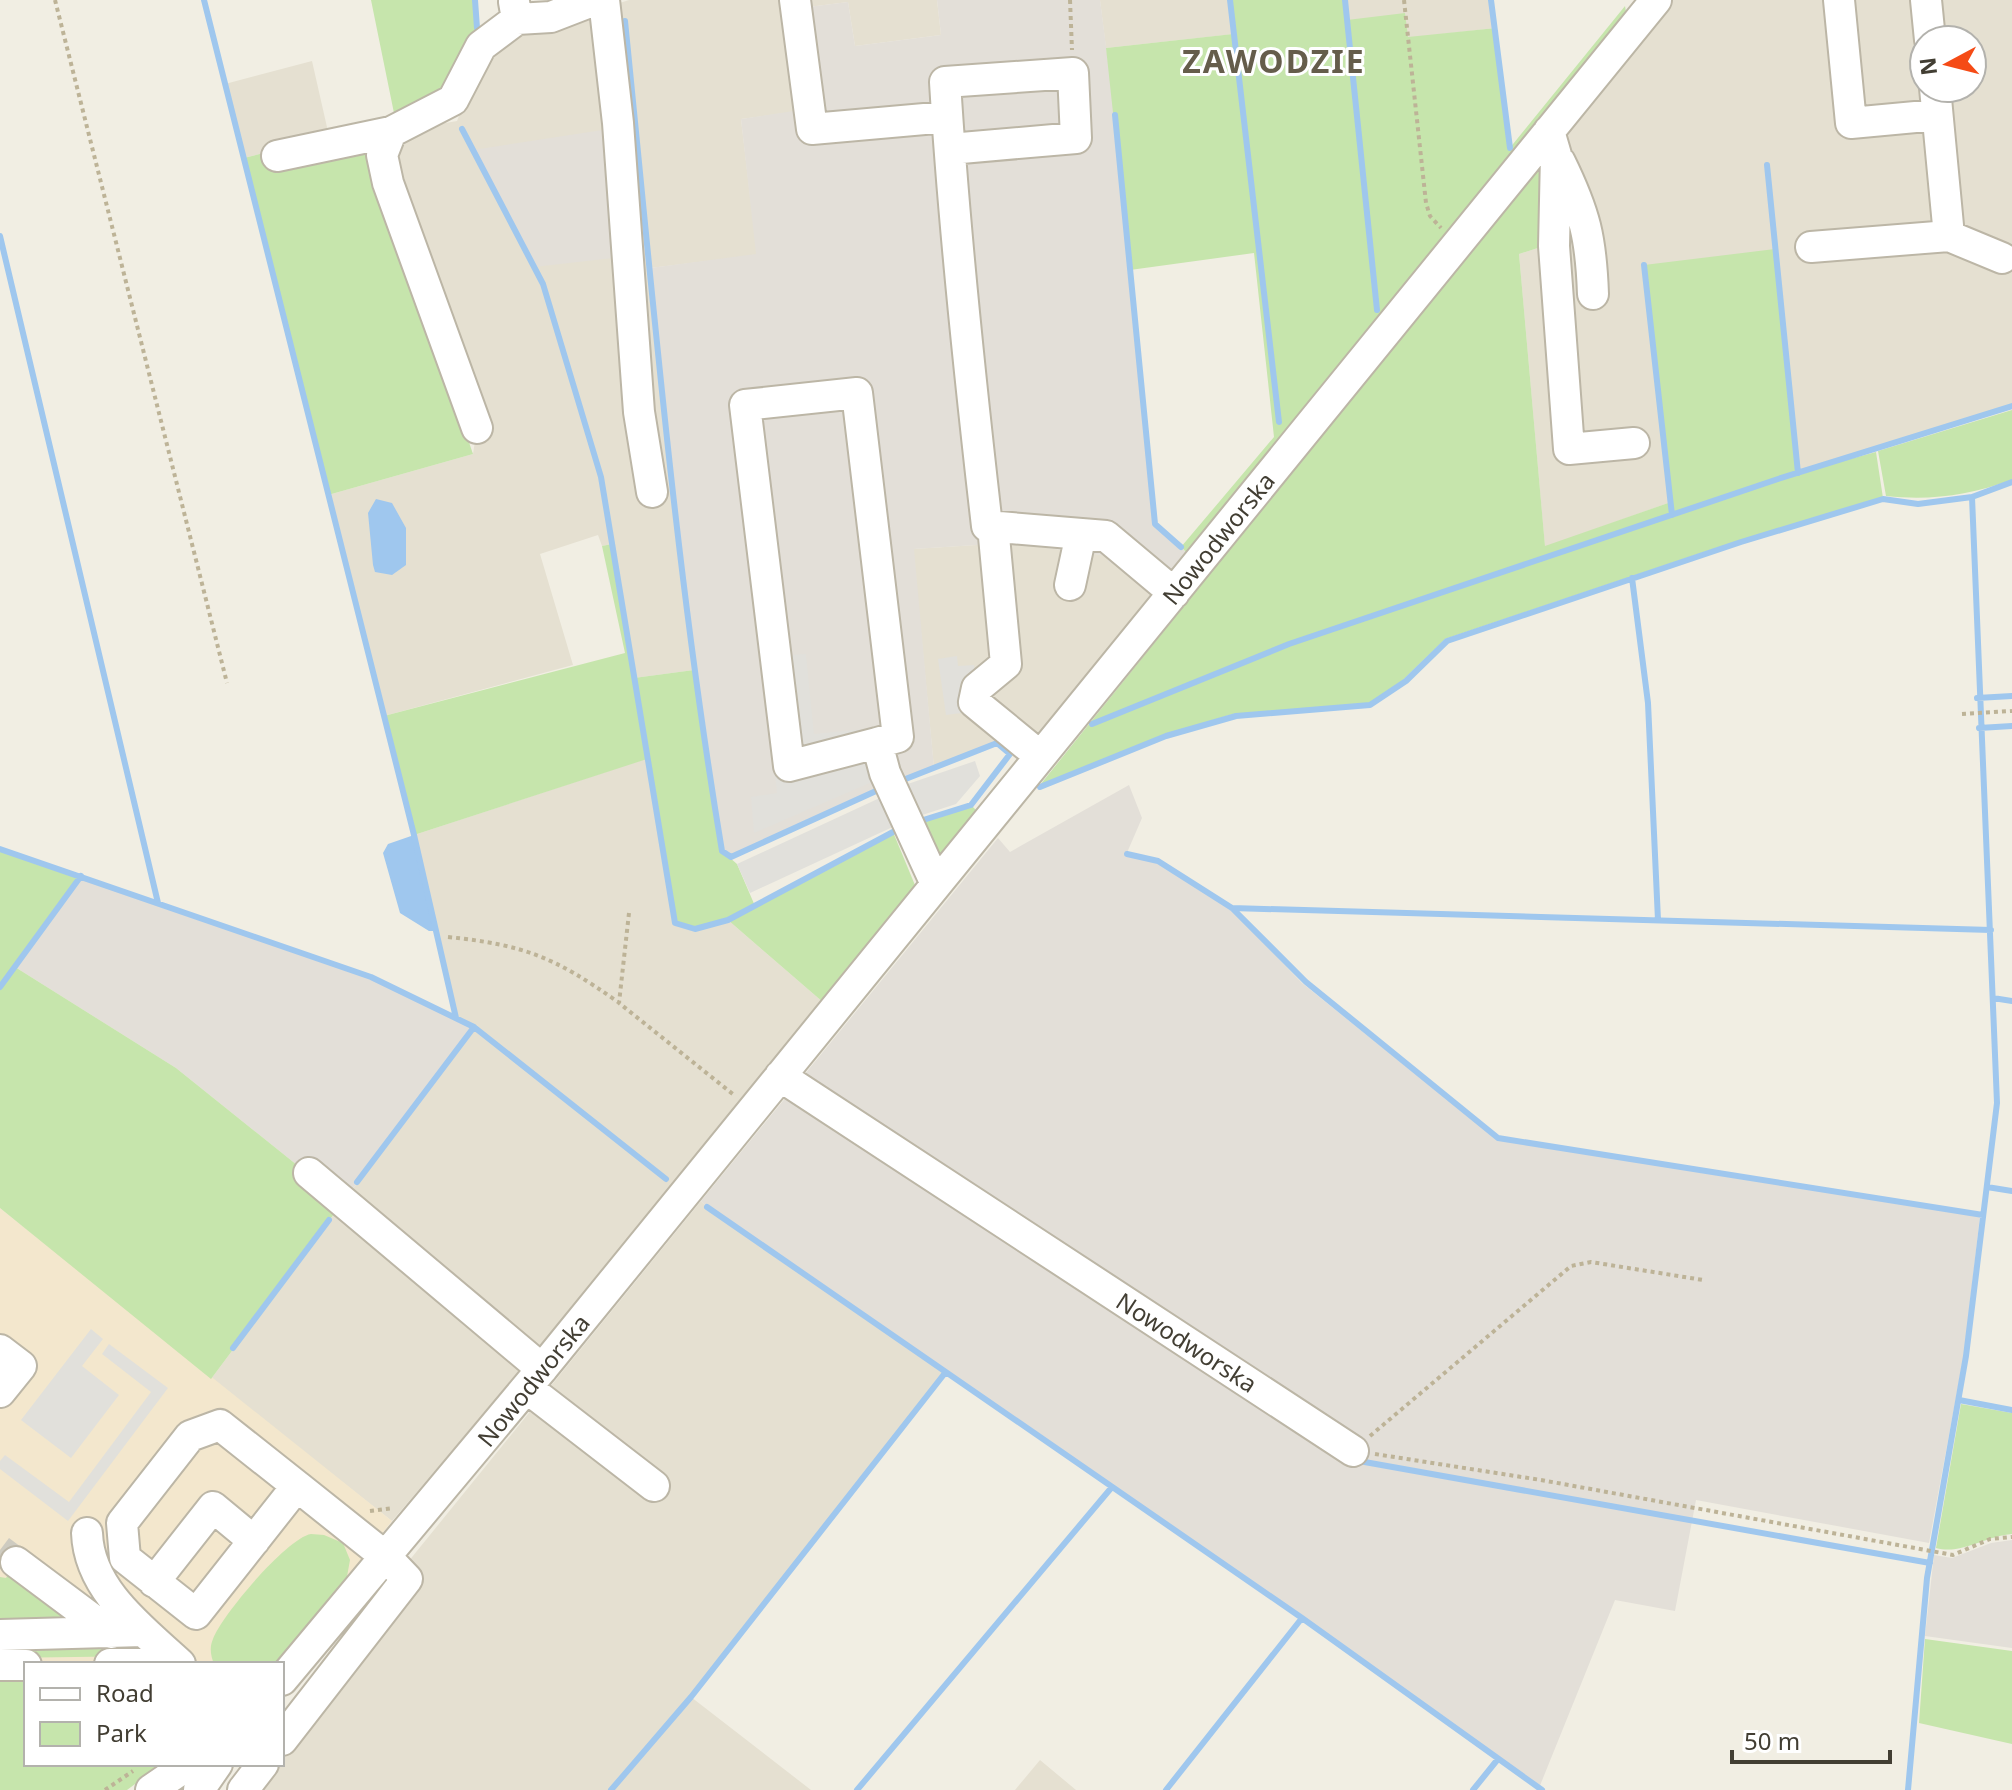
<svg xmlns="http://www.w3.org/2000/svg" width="2012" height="1790" font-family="'Noto Sans',sans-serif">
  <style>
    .residential { fill: #e5e0d1; fill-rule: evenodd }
    .commercial { fill: #f3e7cd }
    .industrial { fill: #e3dfd8 }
    .green { fill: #c6e5ac }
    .parking { fill: #e1e0db }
    .water { fill: #9fc7ee }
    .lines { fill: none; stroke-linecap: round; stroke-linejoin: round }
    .stream { stroke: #9fc7ee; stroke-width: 6 }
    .minor-tunnel { stroke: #cecbc0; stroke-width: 30; stroke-dasharray: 30 15; stroke-linecap: butt }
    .minor-casing { stroke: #bcb6a6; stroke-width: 34 }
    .path { stroke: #bdb397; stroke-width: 4; stroke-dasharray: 4 4; stroke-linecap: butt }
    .minor { stroke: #fff; stroke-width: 30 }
    .labels { text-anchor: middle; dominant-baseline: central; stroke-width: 6; stroke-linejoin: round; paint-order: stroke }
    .street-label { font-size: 24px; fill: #423e33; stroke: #fff }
    .district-label { font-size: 32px; font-weight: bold; letter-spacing: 2px; fill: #655d4b; stroke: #fff }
  </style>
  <rect width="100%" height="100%" fill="#f1eee3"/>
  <path class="residential" d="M 629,0 L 786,0 L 800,111 L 741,119 L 757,255 L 650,268 L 694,670 L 634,678 L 612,544 L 602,546 L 598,535 L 540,554 L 573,665 L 384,716 L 328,495 L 473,454 L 477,428 L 391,168 L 406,130 L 457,121 L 483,55 L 508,39 Z
    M 807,0 L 937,0 L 941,35 L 855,46 L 848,2 L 808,7 Z
    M 1100,0 L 1230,0 L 1234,34 L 1106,48 Z
    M 1345,0 L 1491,0 L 1495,28 L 1408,38 L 1347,21 Z
    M 1670,0 L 2012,0 L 2012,406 L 1798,473 L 1644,266 L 1671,502 L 1545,547 L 1519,254 L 1547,245 L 1546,156 ZM 1924,40 L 1972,40 L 1972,88 L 1924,88 Z
    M 312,61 L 329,136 L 244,158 L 225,84 Z
    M 1008,543 L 1110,556 L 1158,592 L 1019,761 L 997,743 L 934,768 L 913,549 Z
    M 648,758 L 675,923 L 695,929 L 728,920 L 824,1003 L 677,1188 L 392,1521 L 211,1379 L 473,1028 L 456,1018 L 414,835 Z
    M 701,1201 L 718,1217 L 945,1373 L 691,1697 L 811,1790 L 251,1790 L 272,1764 L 282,1764 L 282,1752 L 408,1562 Z
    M 1040,1760 L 1076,1790 L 1015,1790 Z"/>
  <path class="commercial" d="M 0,1208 L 392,1521 L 290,1650 L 274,1664 L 26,1664 L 0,1671 Z"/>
  <path class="industrial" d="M 937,0 L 1100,0 L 1115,115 L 1155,523 L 1189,555 L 1158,592 L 1134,571 L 1108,562 L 1109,556 L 1008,543 L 914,549 L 934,768 L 731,857 L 722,851 L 699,714 L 650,268 L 756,254 L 741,119 L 800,110 L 808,7 L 848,2 L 855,46 L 941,35 Z
    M 635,125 L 648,254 L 534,267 L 473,150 Z
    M 1129,785 L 1142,818 L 1126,855 L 1157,863 L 1229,907 L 1302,983 L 1496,1139 L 1980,1216 L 1964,1354 L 1929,1543 L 1696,1500 L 1675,1611 L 1615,1600 L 1539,1788 L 1302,1618 L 718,1217 L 701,1201 L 998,838 L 1010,852 Z
    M 81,876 L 371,977 L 474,1027 L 343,1202 L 176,1068 L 15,967 Z
    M 2012,1540 L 2012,1648 L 1925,1636 L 1934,1555 L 1952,1558 L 1991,1543 Z"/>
  <path class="green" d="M 371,0 L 475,0 L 477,28 L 457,73 L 442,93 L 395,118 Z
    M 1230,0 L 1345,0 L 1347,20 L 1405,13 L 1408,37 L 1496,28 L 1509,149 L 1625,6 L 1627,17 L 1189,555 L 1181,547 L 1274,437 L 1254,253 L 1130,270 L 1106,48 L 1233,34 Z
    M 371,142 L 378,176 L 473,454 L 328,495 L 244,158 L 275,150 Z
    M 1546,156 L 1547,245 L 1519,254 L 1545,546 L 1671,502 L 1644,265 L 1775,249 L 1798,473 L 1876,452 L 1883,498 L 1710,550 L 1445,639 L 1403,680 L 1369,704 L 1233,714 L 1163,735 L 1040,785 Z
    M 2012,410 L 2012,480 C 1968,495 1932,501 1886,496 L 1878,451 Z
    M 612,544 L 634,678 L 694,670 L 722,851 L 737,864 L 755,906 L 893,832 L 917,890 L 824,1003 L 728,920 L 695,929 L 675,923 L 647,759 L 414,835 L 384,716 L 625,653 L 602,546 Z
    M 971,805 L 978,812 L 934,868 L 915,822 Z
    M 0,849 L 81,876 L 15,967 L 176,1068 L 343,1202 L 211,1379 L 0,1208 Z
    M 1961,1404 L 2012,1413 L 2012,1534 C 1985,1536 1962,1555 1936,1548 Z
    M 311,1534 L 324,1535 L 343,1543 L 350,1560 L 346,1582 L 276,1664 L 214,1664 C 211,1656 209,1648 213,1639 C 221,1616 287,1538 311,1534 Z
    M 11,1570 L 64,1613 L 67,1620 L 0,1627 L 0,1577 L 6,1578 Z
    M 1925,1639 L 2012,1651 L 2012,1744 L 1919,1723 Z
    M 132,1640 L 149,1656 L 0,1658 L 0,1641 Z
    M 0,1671 L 26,1671 L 26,1764 L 162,1764 L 127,1790 L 0,1790 Z"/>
  <path class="parking" d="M 806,654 L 814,734 L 865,729 L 872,782 L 754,833 L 751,797 L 777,793 L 763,657 Z
    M 957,656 L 958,666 L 974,665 L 977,688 L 969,712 L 946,715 L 938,659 Z
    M 975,761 L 980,776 L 956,804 L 913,818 L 899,787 Z
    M 884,796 L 897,825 L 750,893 L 737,864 Z
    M 91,1329 L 103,1339 L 82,1366 L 119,1395 L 71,1458 L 21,1420 Z
    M 109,1344 L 168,1388 L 68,1521 L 0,1469 L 0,1461 L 5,1455 L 69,1502 L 151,1392 L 102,1354 Z"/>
  <path class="water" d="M 376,499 L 392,503 L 406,528 L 406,565 L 392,575 L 375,572 L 373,565 L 368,513 Z
    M 414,835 L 436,931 L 429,931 L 400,913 L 383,853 L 388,844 Z"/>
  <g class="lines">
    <path class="stream" d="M 204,0 L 414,835 L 456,1018
      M 475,0 L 477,28
      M 1230,0 L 1279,422
      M 1345,0 L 1377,310
      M 1491,0 L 1510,148
      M 625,21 C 653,298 676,576 722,851 L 731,857 L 876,791
      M 1115,115 L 1155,524 L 1181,547
      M 462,129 L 543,284 L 601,477 L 675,923 L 695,929 L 728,920 L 893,832
      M 1767,165 L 1798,473
      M 0,236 L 158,903
      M 1644,265 L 1672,515
      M 1632,578 L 1648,703 L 1658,920
      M 1977,698 L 2012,696
      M 1092,724 L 1289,644 L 1778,479 L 2012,406
      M 1979,728 L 2012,726
      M 903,780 L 997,743 L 1010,754 L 971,805 L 920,821
      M 1040,787 L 1166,736 L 1236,716 L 1370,705 L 1406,681 L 1447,641 L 1741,542 L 1883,499 L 1918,504 L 1972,497
      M 0,849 L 371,977 L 474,1027 L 666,1179
      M 1127,854 L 1158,861 L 1232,908 L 1306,982 L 1498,1138 L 1983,1215
      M 1232,908 L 1991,930
      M 0,987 L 81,876
      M 1993,998 L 2012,1001
      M 357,1182 L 474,1027
      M 1987,1187 L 2012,1191
      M 707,1207 L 1302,1618 L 1542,1790
      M 233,1348 L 329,1220
      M 1959,1400 L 2012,1410
      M 1359,1461 L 1930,1563
      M 611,1790 L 691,1697 L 945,1373
      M 857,1790 L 1112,1487
      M 1166,1790 L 1302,1618
      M 1473,1790 L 1498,1759
      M 1908,1790 L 1927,1578 L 1966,1356 L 1997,1103 L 1972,497 L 2012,482"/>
    <path class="minor-tunnel" d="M 0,1550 L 16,1562"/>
    <defs>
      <path id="minor" d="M 604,0 L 618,123 L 639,412 L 652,492
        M 795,0 L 812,129 L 947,117
        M 1839,0 L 1851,123 L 1937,115
        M 1926,0 L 1930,40
        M 514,2 L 517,19 L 551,17 L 595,0
        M 1935,88 L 1949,236
        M 1549,131 L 1556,155 L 1554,246 L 1569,449 L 1634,443
        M 950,149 L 1076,138 L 1073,73 L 945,82 C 954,230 970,379 987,526 L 1106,536 L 1174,593
        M 277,156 L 391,132
        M 1560,162 C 1585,213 1591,238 1593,294
        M 1811,247 L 1949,236 L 2002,258
        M 477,428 L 388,183 L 382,155 L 391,132 L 453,100 L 481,46 L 517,19
        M 993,526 L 1006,664 L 977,688 L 974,702 L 1040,756
        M 1070,585 L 1081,534
        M 877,743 L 789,766 L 745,405 L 857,393 L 898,737 L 877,743 L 885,773 L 936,884
        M 780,1076 L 1353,1451
        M 309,1173 L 542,1369
        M 0,1350 L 21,1366 L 0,1392
        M 527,1388 L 654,1486
        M 87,1533 C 89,1590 141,1628 180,1664
        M 16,1562 L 111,1633
        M 154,1582 L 213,1507 L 254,1541
        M 0,1635 L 143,1631
        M 110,1664 L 179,1663
        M 0,1665 L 26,1665
        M 282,1680 L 542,1369 L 1656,0
        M 282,1740 L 407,1579 L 386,1557 L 297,1486 L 196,1614 L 125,1558 L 122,1523 L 190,1436 L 220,1425 L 297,1486
        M 151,1790 L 189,1764
        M 199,1790 L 217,1764
        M 243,1790 L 263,1764"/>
    </defs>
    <use href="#minor" class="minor-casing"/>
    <path class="path" d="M 55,0 L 227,683
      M 1070,0 L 1072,50
      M 1404,0 L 1426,203 L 1430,216 L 1441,228
      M 1962,714 L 2012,711
      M 629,913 L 619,1003 L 734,1095
      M 448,937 C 525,945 554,957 618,1002
      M 1370,1436 L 1571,1266 L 1591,1262 L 1703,1280
      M 1375,1454 L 1541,1480 L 1953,1555 L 1990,1539 L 2012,1537
      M 370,1511 L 393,1508
      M 105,1790 L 133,1771"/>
    <use href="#minor" class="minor"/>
  </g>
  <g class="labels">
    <g class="street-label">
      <text transform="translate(1218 538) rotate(-51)">Nowodworska</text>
      <text transform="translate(1187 1342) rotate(33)">Nowodworska</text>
      <text transform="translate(533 1380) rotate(-51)">Nowodworska</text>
    </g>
    <g class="district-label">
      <text x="1274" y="60">ZAWODZIE</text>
    </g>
  </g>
  <rect x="24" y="1662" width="260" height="104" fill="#ffffff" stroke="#b3b2ad" stroke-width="2"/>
  <rect x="40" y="1688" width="40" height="12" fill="#ffffff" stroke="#b3b2ad" stroke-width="2"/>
  <text x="96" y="1702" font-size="24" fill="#423e33">Road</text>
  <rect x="40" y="1722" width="40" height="24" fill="#c6e5ac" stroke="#b3b2ad" stroke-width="2"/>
  <text x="96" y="1742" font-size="24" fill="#423e33">Park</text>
  <g transform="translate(1948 64) rotate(263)"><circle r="38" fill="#ffffff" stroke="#b3b2ad" stroke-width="2"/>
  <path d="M0-6L14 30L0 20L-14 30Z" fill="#f54b16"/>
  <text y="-12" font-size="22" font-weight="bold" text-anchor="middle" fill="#423e33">N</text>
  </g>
  <path d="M1732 1750v12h158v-12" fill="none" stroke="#423e33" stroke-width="4"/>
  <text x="1744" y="1750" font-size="24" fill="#423e33" stroke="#ffffff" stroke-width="6" paint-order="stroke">50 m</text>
</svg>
